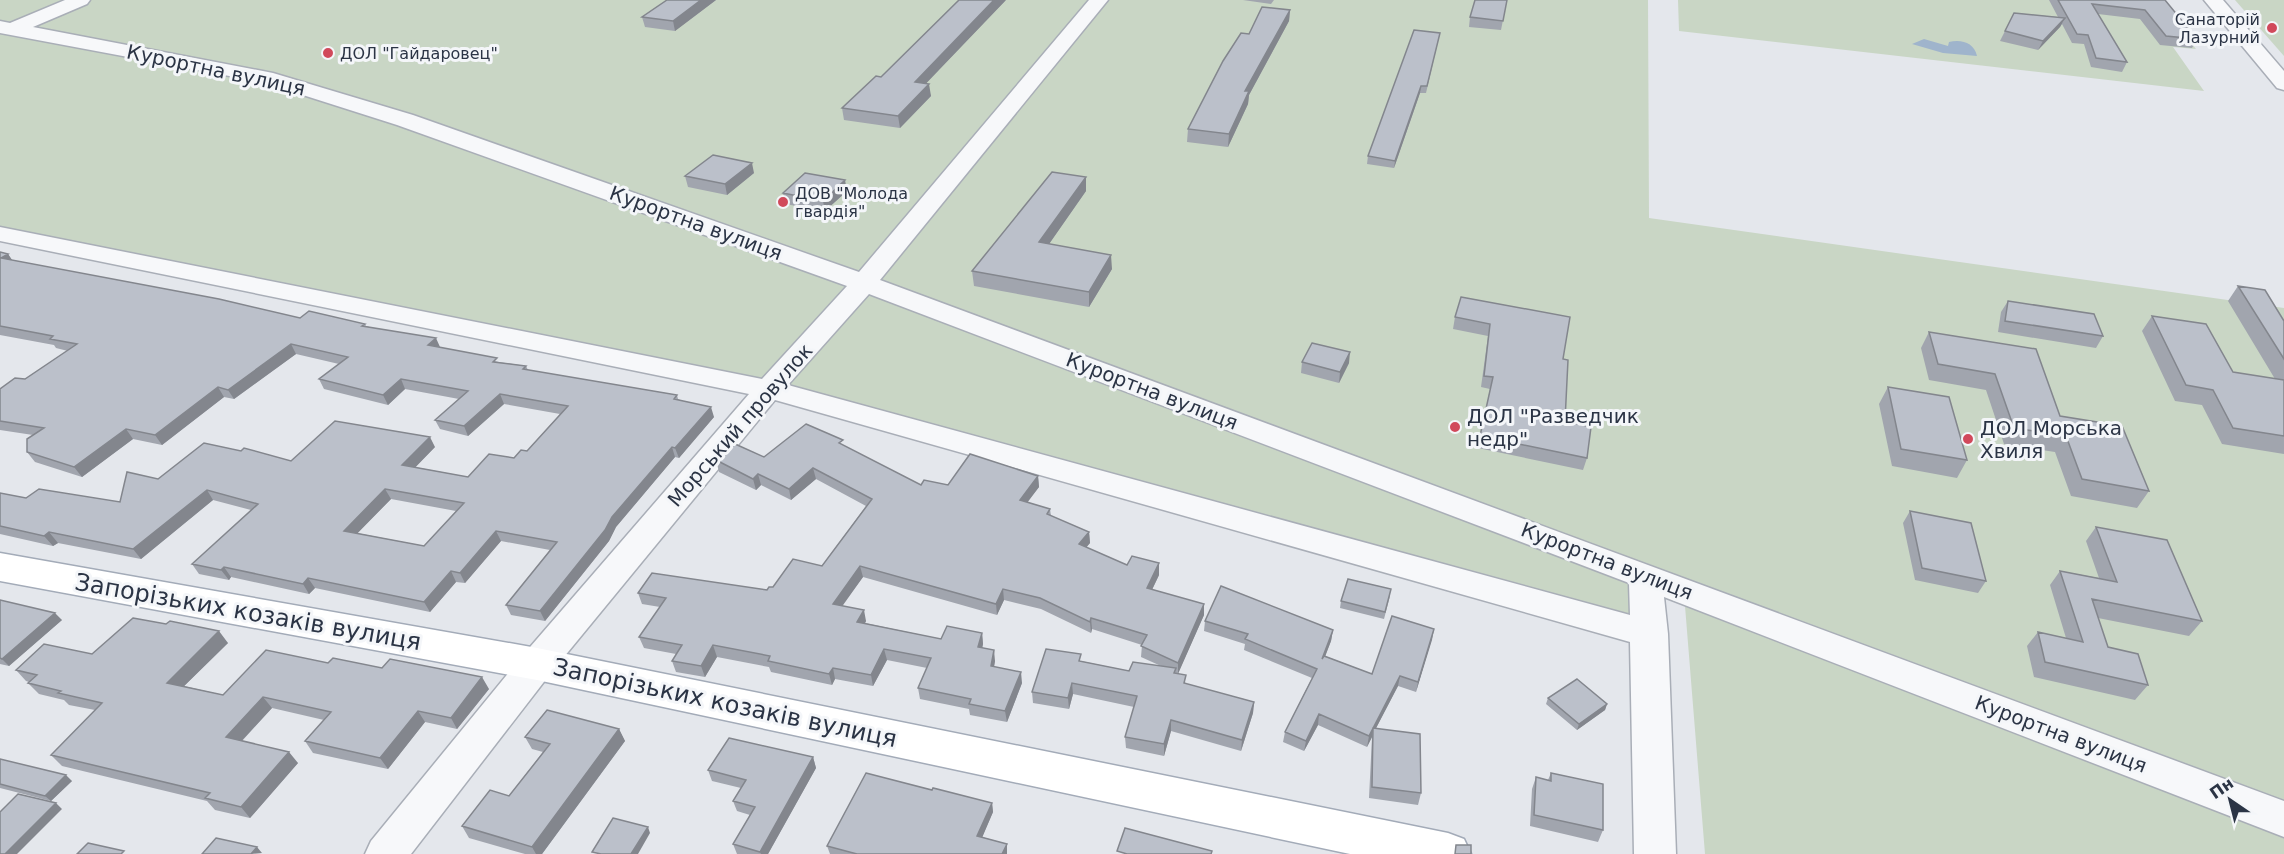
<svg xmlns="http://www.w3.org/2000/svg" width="2284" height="854" font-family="'DejaVu Sans',sans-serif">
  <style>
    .green { fill: #c9d6c5 }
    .water { fill: #9fb4cc }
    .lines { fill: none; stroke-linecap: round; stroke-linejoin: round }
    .minor-casing { stroke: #a9aeb7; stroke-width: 3 }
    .major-casing { stroke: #a3abb8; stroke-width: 3 }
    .minor { fill: #f7f8fa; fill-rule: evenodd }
    .major { fill: #fff; fill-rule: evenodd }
    .wall { fill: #a1a5ae; fill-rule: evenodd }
    .shaded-wall { fill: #83868d }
    .building { fill: #bbc0ca; stroke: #83868d; stroke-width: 1.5; fill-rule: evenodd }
    .poi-dot { fill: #d1495b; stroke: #f4f6f9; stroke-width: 2 }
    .labels { text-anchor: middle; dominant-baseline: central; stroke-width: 6; stroke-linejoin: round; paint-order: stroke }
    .far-poi-label { font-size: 16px; fill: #2b3445; stroke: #f4f6f9; text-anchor: start }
    .street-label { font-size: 20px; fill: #2b3445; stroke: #f4f6f9 }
    .poi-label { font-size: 20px; fill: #2b3445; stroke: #f4f6f9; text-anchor: start }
    .near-street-label { font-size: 24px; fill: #2b3445; stroke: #f4f6f9 }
  </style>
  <rect width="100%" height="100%" fill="#e4e7ec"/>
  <path class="green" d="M 0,0 L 1648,0 L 1649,218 L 2284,308 L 2284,802 L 1643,576 L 1647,627 L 768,388 L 0,232 Z
    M 1678,0 L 2164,0 L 2179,28 L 2196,49 L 2173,47 L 2204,91 L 1679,31 Z
    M 2235,0 L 2284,0 L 2284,56 Z
    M 1685,606 L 2284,833 L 2284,854 L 1705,854 Z"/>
  <path class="water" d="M 1924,39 L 1948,46 L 1949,42 C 1962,39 1974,43 1977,56 L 1943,53 L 1912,44 Z"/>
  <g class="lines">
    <defs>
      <path id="minor" d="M 65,0 L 90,0 L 87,4 L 33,27 L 273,73 L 413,115 L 859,272 L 1089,0 L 1108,0 L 880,280 L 2284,801 L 2284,837 L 1664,597 L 1668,634 L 1676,854 L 1634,854 L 1630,642 L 775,400 L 550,674 L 411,854 L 365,854 L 371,841 L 524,654 L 749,394 L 0,241 L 0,227 L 762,379 L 847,286 L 397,125 L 262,82 L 0,33 L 0,21 L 10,23 ZM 869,294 L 1629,583 L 1630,615 L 788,385 Z
        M 2204,0 L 2223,0 L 2284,71 L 2284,90 L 2277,88 Z"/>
      <path id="major" d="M 0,553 L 537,648 L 1448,833 L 1464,839 L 1471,854 L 1350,854 L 537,680 L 0,581 Z"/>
    </defs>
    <use href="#minor" class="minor-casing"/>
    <use href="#major" class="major-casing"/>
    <use href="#minor" class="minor"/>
    <use href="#major" class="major"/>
  </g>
  <path class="wall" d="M 716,0 L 675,31 L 645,27 L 642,17 Z
    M 1006,0 L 926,83 L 931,96 L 900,128 L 844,120 L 842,108 L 881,77 Z
    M 1243,0 L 1274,0 L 1271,4 Z
    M 1507,0 L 1501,30 L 1469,27 L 1470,17 Z
    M 2049,0 L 2165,0 L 2197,39 L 2192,48 L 2160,45 L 2140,19 L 2098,14 L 2127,62 L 2122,72 L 2091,67 L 2084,44 L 2072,43 L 2062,24 L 2060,27 L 2038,50 L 2000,41 L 2014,13 L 2058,17 Z
    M 1290,10 L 1289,21 L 1249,95 L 1248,104 L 1228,147 L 1187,142 L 1188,129 L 1249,34 Z
    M 1440,33 L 1426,93 L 1420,93 L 1394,168 L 1367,164 L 1368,156 Z
    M 754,173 L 727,195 L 688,187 L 685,176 Z
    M 1086,177 L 1086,191 L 1049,244 L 1112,269 L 1089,307 L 974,286 L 972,271 Z
    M 847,191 L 825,211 L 785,204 L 783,193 Z
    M 0,252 L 8,254 L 12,260 L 300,318 L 365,324 L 366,326 L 440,348 L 499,362 L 526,366 L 528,370 L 677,395 L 678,399 L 714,417 L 679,458 L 675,457 L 616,527 L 609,541 L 545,621 L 511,615 L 506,605 L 550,550 L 501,541 L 465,583 L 456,582 L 430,612 L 315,588 L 309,594 L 231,577 L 229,580 L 199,574 L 192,564 L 251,510 L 213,500 L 141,559 L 58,543 L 53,546 L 0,534 L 0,493 L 26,498 L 120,502 L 158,479 L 241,451 L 291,461 L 435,447 L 415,467 L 468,477 L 514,458 L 527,451 L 560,414 L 504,404 L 468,436 L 440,429 L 435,420 L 459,399 L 405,389 L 388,405 L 324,389 L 319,379 L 339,364 L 296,354 L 234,399 L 224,397 L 162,445 L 133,439 L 82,477 L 35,462 L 27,452 L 33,435 L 0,430 L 0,389 L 25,379 L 68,351 L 56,348 L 54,345 L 0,335 ZM 391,499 L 456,511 L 424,546 L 357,533 Z
    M 2238,286 L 2284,321 L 2284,454 L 2222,444 L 2202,405 L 2175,401 L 2142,331 L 2152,316 L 2233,372 L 2275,379 L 2228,301 Z
    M 1461,297 L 1563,359 L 1565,421 L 1587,458 L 1583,470 L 1478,448 L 1490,389 L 1481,387 L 1488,336 L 1453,329 L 1455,317 Z
    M 2008,301 L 2103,336 L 2096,348 L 1998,332 L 2001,312 Z
    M 1929,332 L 2060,416 L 2149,491 L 2137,508 L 2071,496 L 2055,452 L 2004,444 L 1986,390 L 1929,380 L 1921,348 Z
    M 1302,362 L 1349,363 L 1339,383 L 1301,373 Z
    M 1888,387 L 1967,460 L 1957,478 L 1892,466 L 1879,404 Z
    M 844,446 L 921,485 L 948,485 L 1038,476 L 1039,487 L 1027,502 L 1050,509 L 1051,516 L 1089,532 L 1090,543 L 1086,547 L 1127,565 L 1159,575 L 1152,590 L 1204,615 L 1178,673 L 1186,684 L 1254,702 L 1253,713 L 1241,751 L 1171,731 L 1164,756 L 1126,748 L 1125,737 L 1134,707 L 1073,694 L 1069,709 L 1033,703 L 1032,692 L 1081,661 L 1129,671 L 1161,666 L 1141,657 L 1142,645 L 1092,629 L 1091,633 L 1041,609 L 1004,600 L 997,615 L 863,577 L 842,605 L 866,621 L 865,623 L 941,639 L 982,633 L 983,644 L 982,648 L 995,661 L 994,667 L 1022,683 L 1007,722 L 970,715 L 969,709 L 920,699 L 918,688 L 927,668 L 887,660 L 873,686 L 835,679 L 832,685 L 771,672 L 769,667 L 717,657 L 705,677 L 676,672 L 672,661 L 676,654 L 644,648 L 639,637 L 660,607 L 642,604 L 638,593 L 767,590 L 822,566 L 866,506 L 816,479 L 791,500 L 761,485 L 756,490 L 719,472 L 716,460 L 764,457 Z
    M 1910,511 L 1986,581 L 1978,593 L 1915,580 L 1903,523 Z
    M 2096,527 L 2202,621 L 2189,636 L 2098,618 L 2108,647 L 2148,685 L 2135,700 L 2034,677 L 2027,646 L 2038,632 L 2066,638 L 2050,585 L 2060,571 L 2099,578 L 2086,541 Z
    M 1390,596 L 1384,619 L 1340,608 L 1341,601 Z
    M 0,600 L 62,620 L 9,666 L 0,664 Z
    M 1205,621 L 1333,630 L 1331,641 L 1325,656 L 1372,674 L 1434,629 L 1416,692 L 1398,686 L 1376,728 L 1421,793 L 1418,805 L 1369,798 L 1372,737 L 1367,747 L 1318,725 L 1304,751 L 1283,742 L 1285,732 L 1312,678 L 1244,650 L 1245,644 L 1204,631 Z
    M 166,624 L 228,643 L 184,686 L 223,695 L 328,663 L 382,668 L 489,689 L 457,729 L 425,722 L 388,769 L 313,753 L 305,741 L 324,720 L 272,708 L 242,741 L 298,763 L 250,818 L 215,810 L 207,801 L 62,766 L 51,755 L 95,710 L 69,705 L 64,700 L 39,694 L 28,683 L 29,682 L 26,681 L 16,670 L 92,654 Z
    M 1548,698 L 1607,704 L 1605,710 L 1577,730 L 1546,704 Z
    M 619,729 L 625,741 L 542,854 L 525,854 L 469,838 L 462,826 L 509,796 L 543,752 L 532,749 L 525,737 Z
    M 813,757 L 816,768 L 768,854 L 737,854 L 733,844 L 750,815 L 737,811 L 733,801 L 741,788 L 712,781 L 708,770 Z
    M 0,759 L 72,781 L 51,801 L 0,788 Z
    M 1551,773 L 1603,830 L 1598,842 L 1530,826 L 1532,789 L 1536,777 L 1548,780 Z
    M 932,790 L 992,803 L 993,812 L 982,837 L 1007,844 L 1007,854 L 830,854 L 827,846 Z"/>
  <path class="shaded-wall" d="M 701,0 L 716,0 L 675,31 L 673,21 Z
    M 994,0 L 1006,0 L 916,94 L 915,82 Z
    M 1290,10 L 1289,21 L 1249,95 L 1248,104 L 1228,147 L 1229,134 L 1245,91 Z
    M 2065,18 L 2060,27 L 2038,50 L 2043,41 Z
    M 929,84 L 931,96 L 900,128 L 898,116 Z
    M 1421,86 L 1420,93 L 1394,168 L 1395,161 Z
    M 752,163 L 754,173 L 727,195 L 725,184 Z
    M 1086,177 L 1086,191 L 1040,257 L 1039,242 Z
    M 845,180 L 847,191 L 825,211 L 823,201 Z
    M 8,254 L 14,263 L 1,258 Z
    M 1111,255 L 1112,269 L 1089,307 L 1089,292 Z
    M 436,338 L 440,347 L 428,345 Z
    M 291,344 L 296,354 L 234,399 L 228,390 Z
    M 1350,352 L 1349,363 L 1339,383 L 1340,372 Z
    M 401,379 L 405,389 L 388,405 L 383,395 Z
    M 218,387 L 224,397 L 162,445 L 155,435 Z
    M 500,394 L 504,404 L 468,436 L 464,426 Z
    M 711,407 L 714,417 L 679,458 L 675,448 Z
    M 126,429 L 133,439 L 82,477 L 74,467 Z
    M 430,437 L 435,447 L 408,475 L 402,465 Z
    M 672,447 L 675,457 L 616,527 L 609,541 L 545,621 L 540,611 L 612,517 Z
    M 813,468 L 816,479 L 791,500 L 789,489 Z
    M 758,474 L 761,485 L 756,490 L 753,479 Z
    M 1038,476 L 1039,487 L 1021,511 L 1020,500 Z
    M 385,489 L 391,499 L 350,541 L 344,531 Z
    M 207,490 L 213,500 L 141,559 L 133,549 Z
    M 496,531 L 501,541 L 465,583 L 460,573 Z
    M 49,532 L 58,543 L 53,546 L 44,536 Z
    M 1089,532 L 1090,543 L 1080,555 L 1079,544 Z
    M 1159,563 L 1159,575 L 1147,600 L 1147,588 Z
    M 860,566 L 863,577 L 836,615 L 833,604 Z
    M 224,567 L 231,577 L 229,580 L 221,570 Z
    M 451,571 L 456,582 L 430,612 L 424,602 Z
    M 308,578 L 315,588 L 309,594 L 303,584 Z
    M 1003,589 L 1004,600 L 997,615 L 996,604 Z
    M 1204,604 L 1204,615 L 1178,674 L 1178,663 Z
    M 864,610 L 866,621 L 860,633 L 857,622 Z
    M 55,613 L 62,620 L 9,666 L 2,659 Z
    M 1091,618 L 1092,629 L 1091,633 L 1090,622 Z
    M 1434,629 L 1432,640 L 1416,692 L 1418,682 Z
    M 1333,630 L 1331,641 L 1320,670 L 1322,659 Z
    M 219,631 L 228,643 L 176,694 L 167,683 Z
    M 982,633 L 983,644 L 980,658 L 978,647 Z
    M 713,645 L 717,657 L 705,677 L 701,666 Z
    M 884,649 L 887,660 L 873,686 L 871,675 Z
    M 994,650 L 995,661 L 992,677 L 991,666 Z
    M 833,668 L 835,679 L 832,685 L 829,674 Z
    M 1021,672 L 1022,683 L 1007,722 L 1005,711 Z
    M 1400,676 L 1398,686 L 1373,734 L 1373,728 L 1372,737 L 1367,747 L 1369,736 Z
    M 482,677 L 489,689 L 457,729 L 451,718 Z
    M 1072,683 L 1073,694 L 1069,709 L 1068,698 Z
    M 263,697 L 272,708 L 235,748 L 226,737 Z
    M 1254,702 L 1253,713 L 1241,751 L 1242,740 Z
    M 1607,704 L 1605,710 L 1577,730 L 1579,724 Z
    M 418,711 L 425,722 L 388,769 L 380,758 Z
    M 1319,714 L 1318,725 L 1304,751 L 1306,741 Z
    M 1171,720 L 1171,731 L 1164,756 L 1164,744 Z
    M 619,729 L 625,741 L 542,854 L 536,854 L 532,847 Z
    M 289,752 L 298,763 L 250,818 L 241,807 Z
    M 813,757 L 816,768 L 768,854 L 761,854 L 760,852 Z
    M 66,775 L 72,781 L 51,801 L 45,796 Z
    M 56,803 L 62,809 L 17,854 L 5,854 Z
    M 992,803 L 993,812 L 979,845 L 977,836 Z
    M 648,827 L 650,833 L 638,854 L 631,854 Z
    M 1007,844 L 1007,854 L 1002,854 Z
    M 257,847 L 262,853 L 251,854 Z"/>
  <path class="building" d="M 667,0 L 701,0 L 673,21 L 642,17 Z
    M 959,0 L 994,0 L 915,82 L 929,84 L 898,116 L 842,108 L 876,76 L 881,77 Z
    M 1475,0 L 1507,0 L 1503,21 L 1470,17 Z
    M 2058,0 L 2165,0 L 2197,39 L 2166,36 L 2145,10 L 2092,4 L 2127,62 L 2096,58 L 2088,35 L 2077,34 Z
    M 1262,7 L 1290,10 L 1245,91 L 1249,91 L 1229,134 L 1188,129 L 1223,61 L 1241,33 L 1249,34 Z
    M 2014,13 L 2065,18 L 2043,41 L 2005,31 Z
    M 1414,30 L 1440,33 L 1427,86 L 1421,86 L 1395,161 L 1368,156 Z
    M 713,155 L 752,163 L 725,184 L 685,176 Z
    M 1052,172 L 1086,177 L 1039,242 L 1111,255 L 1089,292 L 972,271 Z
    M 805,173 L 845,180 L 823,201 L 783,193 Z
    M 0,252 L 8,254 L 1,258 L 219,299 L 300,318 L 309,311 L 365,324 L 362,326 L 436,338 L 428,345 L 497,358 L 493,362 L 526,366 L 523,369 L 677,395 L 674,399 L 711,407 L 675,448 L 672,447 L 612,517 L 605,530 L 540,611 L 506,605 L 557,542 L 496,531 L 460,573 L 451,571 L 424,602 L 308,578 L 303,584 L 224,567 L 221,570 L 192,564 L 258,504 L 207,490 L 133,549 L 49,532 L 44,536 L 0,526 L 0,493 L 26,498 L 39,489 L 120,502 L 127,472 L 158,479 L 204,443 L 241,451 L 244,448 L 291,461 L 335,421 L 430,437 L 402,465 L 468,477 L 489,454 L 514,458 L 521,450 L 527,451 L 568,406 L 500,394 L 464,426 L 435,420 L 468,391 L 401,379 L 383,395 L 319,379 L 348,357 L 291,344 L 228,390 L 218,387 L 155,435 L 126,429 L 74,467 L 27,452 L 27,439 L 44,428 L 0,421 L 0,389 L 15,378 L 25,379 L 77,344 L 50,339 L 53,336 L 0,326 ZM 385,489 L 464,503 L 424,546 L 344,531 Z
    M 2238,286 L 2265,290 L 2284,321 L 2284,359 Z
    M 1461,297 L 1570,317 L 1563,359 L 1568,360 L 1565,421 L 1591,427 L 1587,458 L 1480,436 L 1493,377 L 1484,376 L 1490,324 L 1455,317 Z
    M 2008,301 L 2094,314 L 2103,336 L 2005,321 Z
    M 2152,316 L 2206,324 L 2233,372 L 2284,380 L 2284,436 L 2233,428 L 2213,390 L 2186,385 Z
    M 1929,332 L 2036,349 L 2060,416 L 2122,426 L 2149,491 L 2082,479 L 2066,436 L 2014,428 L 1995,374 L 1938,364 Z
    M 1312,343 L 1350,352 L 1340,372 L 1302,362 Z
    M 1888,387 L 1949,397 L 1967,460 L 1901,449 Z
    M 806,424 L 843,440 L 839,443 L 921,485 L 924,480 L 948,485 L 970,454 L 1038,476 L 1020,500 L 1050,509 L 1047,514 L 1089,532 L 1079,544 L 1127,565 L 1132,556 L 1159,563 L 1147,588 L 1204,604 L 1178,663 L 1141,646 L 1147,635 L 1091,618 L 1090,622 L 1040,598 L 1003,589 L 996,604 L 860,566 L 833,604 L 864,610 L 857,622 L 941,639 L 947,626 L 982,633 L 978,647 L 994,650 L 991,666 L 1021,672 L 1005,711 L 969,704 L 971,699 L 918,688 L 931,658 L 884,649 L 871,675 L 833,668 L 829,674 L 768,661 L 770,656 L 713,645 L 701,666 L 672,661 L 682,645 L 639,637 L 666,598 L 638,593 L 652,573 L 767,590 L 769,587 L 773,587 L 793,559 L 822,566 L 872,499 L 813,468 L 789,489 L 758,474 L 753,479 L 716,460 L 735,444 L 764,457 Z
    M 1910,511 L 1971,523 L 1986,581 L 1922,568 Z
    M 2096,527 L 2167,540 L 2202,621 L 2092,599 L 2108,647 L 2138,654 L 2148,685 L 2045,662 L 2038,632 L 2083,642 L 2060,571 L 2117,582 Z
    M 1348,579 L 1391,589 L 1385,612 L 1341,601 Z
    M 1221,586 L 1333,630 L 1322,659 L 1324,656 L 1372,674 L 1392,616 L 1434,629 L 1418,682 L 1400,676 L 1369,736 L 1319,714 L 1306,741 L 1285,732 L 1317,669 L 1245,639 L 1248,634 L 1205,621 Z
    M 0,600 L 55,613 L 2,659 L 0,658 Z
    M 133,618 L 166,624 L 170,621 L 219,631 L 167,683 L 223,695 L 266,650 L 328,663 L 333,658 L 382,668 L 390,659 L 482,677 L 451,718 L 418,711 L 380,758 L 305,741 L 331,712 L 263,697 L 226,737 L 289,752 L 241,807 L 205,798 L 210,793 L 51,755 L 102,703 L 58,693 L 61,691 L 28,683 L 37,675 L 16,670 L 44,644 L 92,654 Z
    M 1046,649 L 1081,654 L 1079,661 L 1129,671 L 1133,662 L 1176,668 L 1174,673 L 1186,675 L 1184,683 L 1254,702 L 1242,740 L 1171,720 L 1164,744 L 1125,737 L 1137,696 L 1072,683 L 1068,698 L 1032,692 Z
    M 1577,679 L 1607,704 L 1579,724 L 1548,698 Z
    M 547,710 L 619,729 L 532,847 L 462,826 L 490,790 L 509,796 L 550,744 L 525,737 Z
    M 1373,728 L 1420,734 L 1421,793 L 1372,787 Z
    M 729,738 L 813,757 L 760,852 L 733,844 L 755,807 L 733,801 L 746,780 L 708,770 Z
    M 0,759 L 66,775 L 45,796 L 0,784 Z
    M 866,773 L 932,790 L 933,788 L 992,803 L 977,836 L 1007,844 L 1002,854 L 857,854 L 827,846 Z
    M 1551,773 L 1603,784 L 1603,830 L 1534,815 L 1536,777 L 1551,781 Z
    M 18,794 L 56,803 L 5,854 L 0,854 L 0,812 Z
    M 613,818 L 648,827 L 631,854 L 601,854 L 592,852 Z
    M 1125,828 L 1212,851 L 1211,854 L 1127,854 L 1117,851 Z
    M 216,838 L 257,847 L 251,854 L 202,854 Z
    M 88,843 L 124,851 L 121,854 L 77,854 Z
    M 1456,845 L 1471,845 L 1471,854 L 1455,854 Z"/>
  <g class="poi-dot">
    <circle cx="2272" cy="28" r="6"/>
    <circle cx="328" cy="53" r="6"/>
    <circle cx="783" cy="202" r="6"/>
    <circle cx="1455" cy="427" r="6"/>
    <circle cx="1968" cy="439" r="6"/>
  </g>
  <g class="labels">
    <g class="far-poi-label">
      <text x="2260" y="19" text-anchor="end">Санаторій<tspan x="2260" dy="18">Лазурний</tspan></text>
      <text x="340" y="53">ДОЛ "Гайдаровец"</text>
      <text x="795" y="193">ДОВ "Молода<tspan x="795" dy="18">гвардія"</tspan></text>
    </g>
    <g class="street-label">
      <text transform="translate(216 70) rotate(12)">Курортна вулиця</text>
      <text transform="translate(696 223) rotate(20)">Курортна вулиця</text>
      <text transform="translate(1152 391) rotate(21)">Курортна вулиця</text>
      <text transform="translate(740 425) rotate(-49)">Морський провулок</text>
      <text transform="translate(1607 561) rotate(21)">Курортна вулиця</text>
      <text transform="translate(2061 734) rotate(21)">Курортна вулиця</text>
    </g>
    <g class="poi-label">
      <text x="1467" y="416">ДОЛ "Разведчик<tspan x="1467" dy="23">недр"</tspan></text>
      <text x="1980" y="428">ДОЛ Морська<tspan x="1980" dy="23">Хвиля</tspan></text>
    </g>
    <g class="near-street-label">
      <text transform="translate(248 612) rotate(10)">Запорізьких козаків вулиця</text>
      <text transform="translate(725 703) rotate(12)">Запорізьких козаків вулиця</text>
    </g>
  </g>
  <g transform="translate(2230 800) rotate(325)" stroke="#f4f6f9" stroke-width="4.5" paint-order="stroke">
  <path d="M0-4.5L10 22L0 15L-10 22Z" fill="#2b3445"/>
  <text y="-9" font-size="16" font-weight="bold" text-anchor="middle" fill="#2b3445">Пн</text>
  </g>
</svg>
